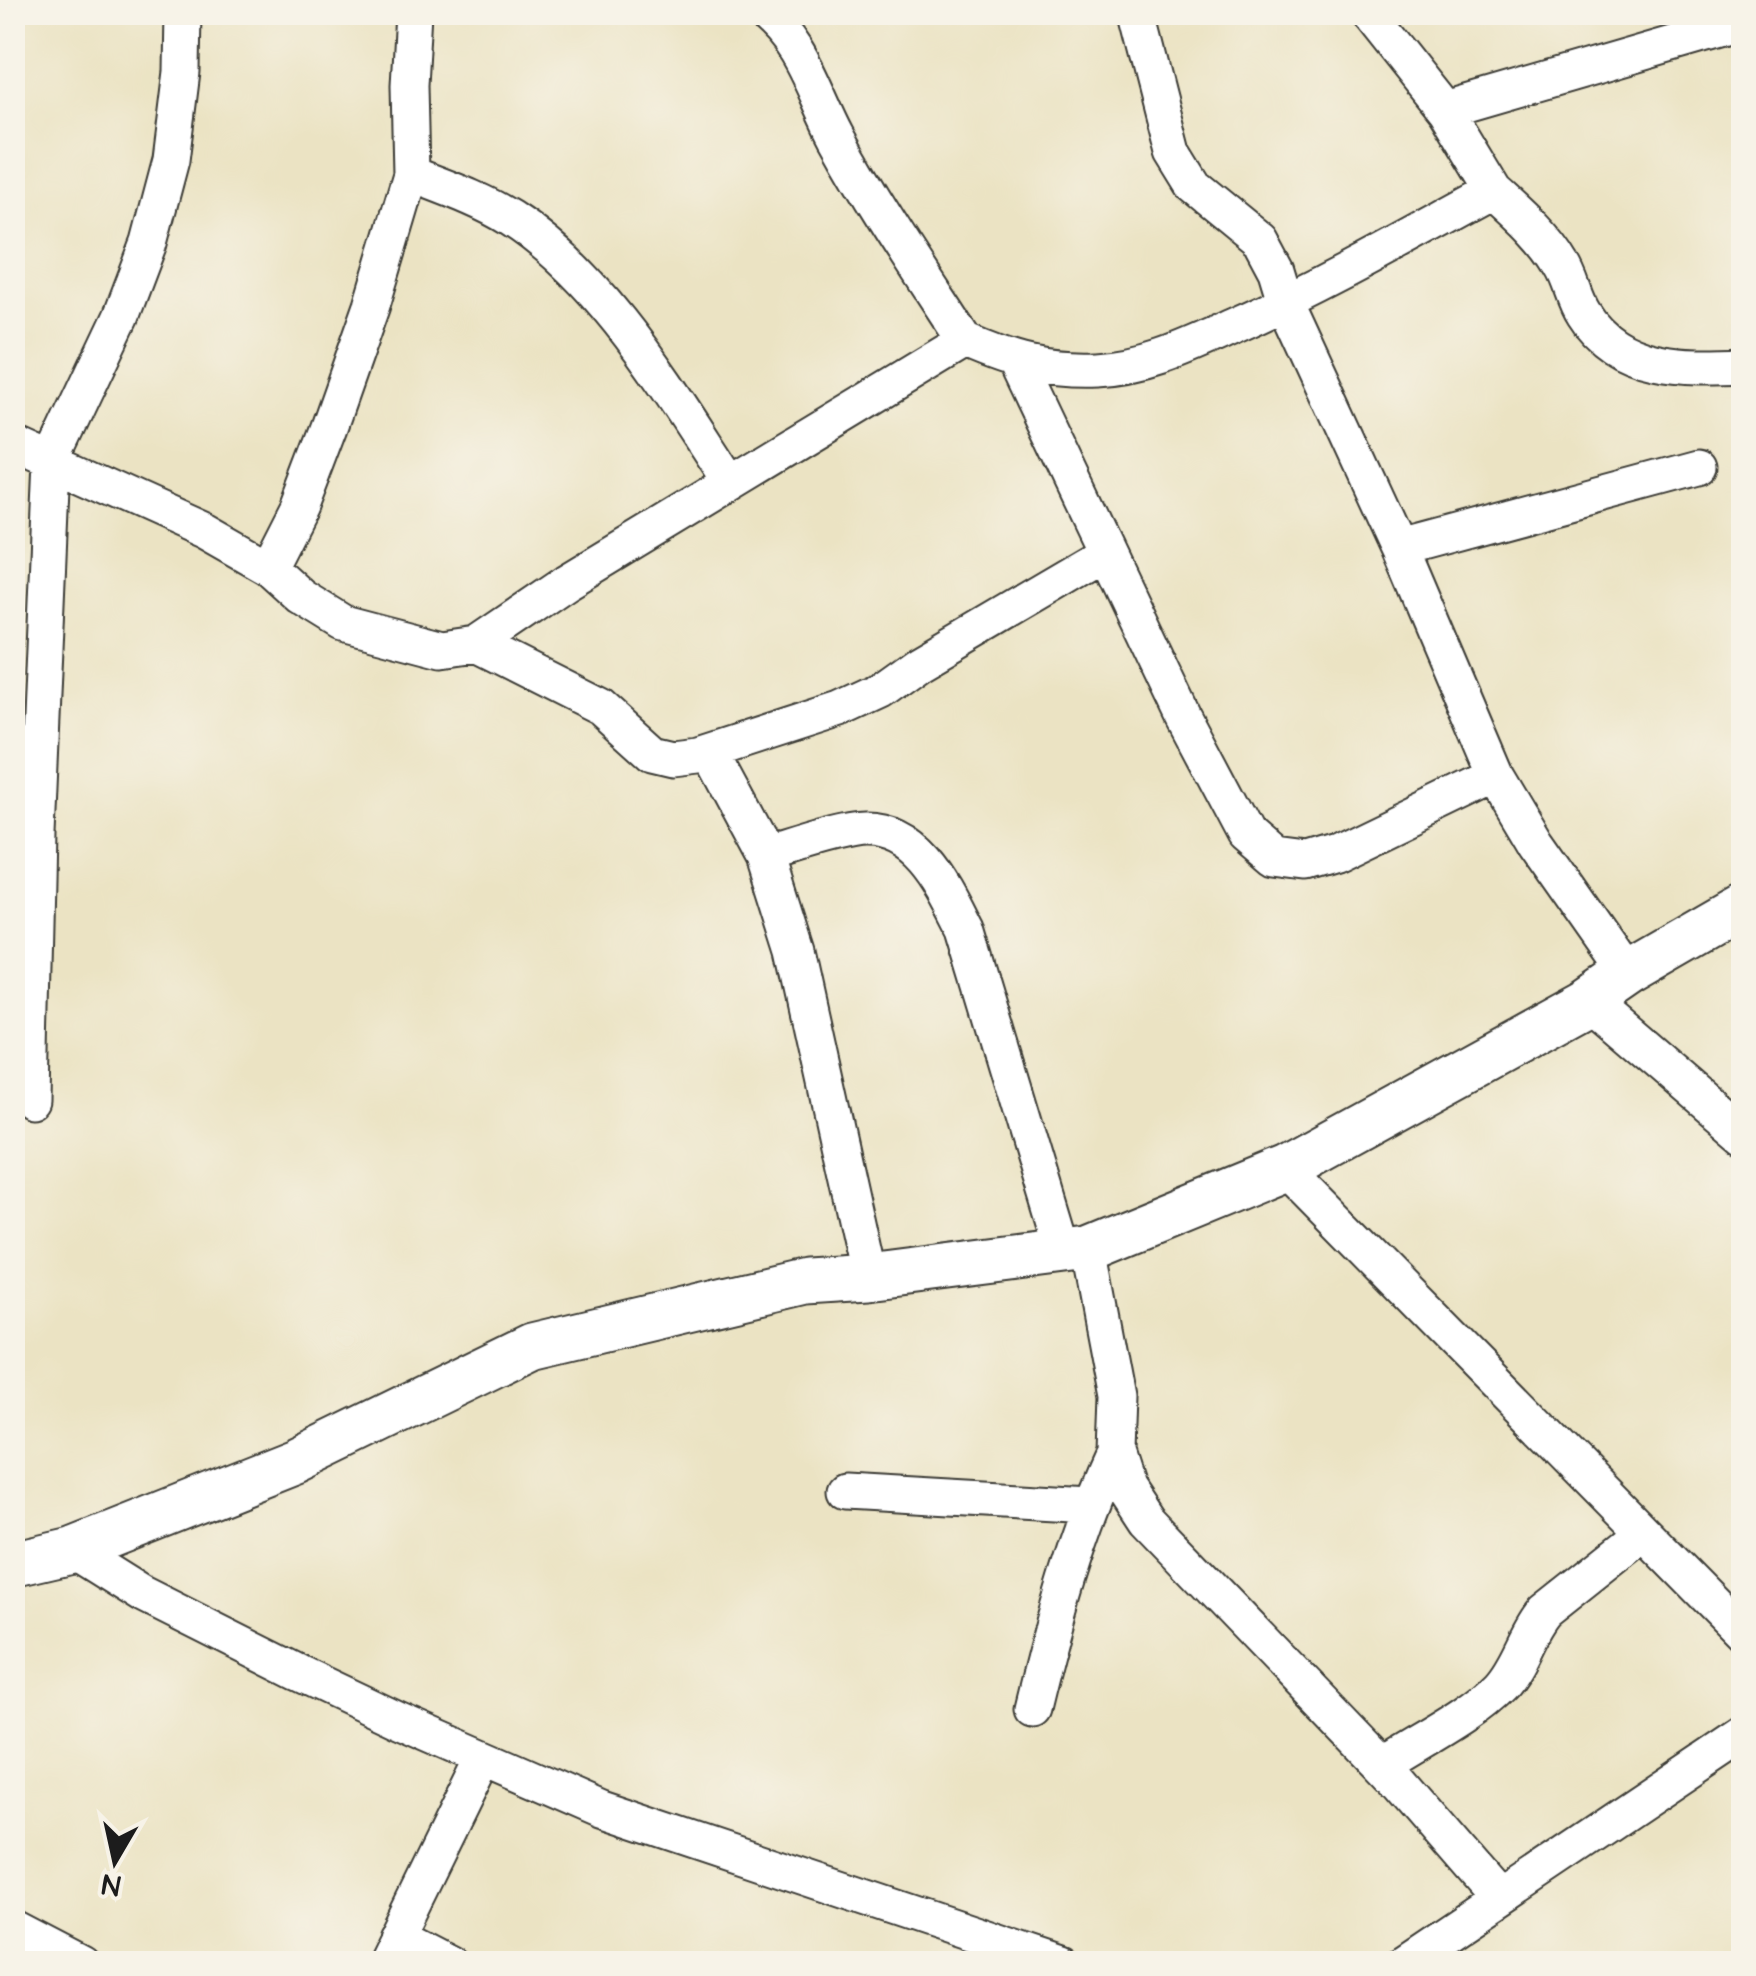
<svg xmlns="http://www.w3.org/2000/svg" width="1756" height="1976" font-family="'Architects Daughter',sans-serif">
  <style>
    .lines { fill: none; stroke-linecap: round; stroke-linejoin: round }
    .minor-casing { stroke: #3b3a35; stroke-width: 39 }
    .major-casing { stroke: #3b3a35; stroke-width: 49 }
    .minor { stroke: #fff; stroke-width: 35 }
    .major { stroke: #fff; stroke-width: 45 }
  </style>
  <rect width="100%" height="100%" fill="#f7f3e8"/>
  <filter id="ink" filterUnits="userSpaceOnUse"><feTurbulence type="fractalNoise" baseFrequency=".01" numOctaves="2"/><feDisplacementMap in="SourceGraphic" scale="20" xChannelSelector="R" yChannelSelector="G"/><feConvolveMatrix kernelMatrix="1 2 1 2 8 2 1 2 1" color-interpolation-filters="sRGB"/></filter>
  <filter id="wash" filterUnits="userSpaceOnUse"><feTurbulence type="fractalNoise" baseFrequency=".0048" numOctaves="4" result="noise"/><feDisplacementMap in="SourceGraphic" scale="40" xChannelSelector="R" yChannelSelector="G"/><feGaussianBlur stdDeviation="2.25" result="paint"/><feColorMatrix in="noise" values="0 0 0 0 0 0 0 0 0 0 0 0 0 0 0 0 0 1.4 0 .05"/><feComposite in="paint" operator="in"/></filter>
  <g filter="url(#wash)">
    <rect width="100%" height="100%" fill="#ebe3c3"/>
  </g>
  <g filter="url(#ink)">
    <g class="lines">
      <defs>
        <path id="minor" d="M 760,12 C 802,42 814,93 837,136 C 876,207 921,273 965,341
          M 1137,12 L 1173,152 L 1194,186 L 1260,240 L 1276,270 L 1286,303 L 1399,548 L 1496,776 L 1536,843 L 1628,974
          M 1367,12 L 1445,110 L 1494,191
          M 1445,110 L 1744,23
          M 411,174 C 444,187 480,199 510,218 C 604,278 669,390 729,481
          M 1015,362 L 1183,716 L 1246,835 L 1274,859 L 1305,863 L 1335,854 L 1496,776
          M 12,444 L 205,531 L 268,567 L 301,597 L 343,623 L 442,649 L 476,644 L 567,582 L 965,341 C 1013,362 1044,371 1098,369 C 1148,367 1191,345 1236,325 C 1324,286 1409,237 1494,191 C 1519,214 1545,236 1562,265 C 1572,280 1574,299 1584,314 C 1618,369 1686,368 1744,365
          M 1399,548 L 1699,467
          M 268,567 L 299,506 L 329,427 L 372,305 L 411,174 L 409,85 L 413,12
          M 476,644 L 601,707 L 652,753 L 673,758 L 698,755 L 840,709 L 881,690 L 920,662 L 1105,553
          M 710,752 L 766,856 L 796,951 L 868,1277
          M 766,856 C 790,849 842,831 865,831 C 920,830 945,888 966,929 L 1064,1254
          M 1589,1001 L 1744,1134
          M 30,1100 L 36,835 L 52,463 L 121,317 L 149,243 L 171,160 L 182,72 L 183,12
          M 1285,1168 L 1744,1634
          M 1088,1249 L 1116,1396 L 1114,1454 L 1125,1488 L 1146,1520 L 1396,1780 L 1498,1898
          M 845,1491 L 1090,1505
          M 72,1550 L 142,1594 L 299,1673 L 398,1720 L 602,1809 L 1064,1964
          M 1032,1709 C 1053,1622 1076,1536 1114,1454
          M 1382,1765 C 1418,1741 1470,1716 1500,1685 C 1520,1664 1526,1633 1545,1611 L 1642,1534
          M 12,1928 L 81,1964
          M 395,1936 L 449,1964
          M 382,1964 L 483,1758
          M 1402,1964 L 1744,1734"/>
        <path id="major" d="M 12,1564 L 72,1550 L 296,1461 L 532,1346 L 805,1281 L 868,1277 L 1088,1249 L 1285,1168 L 1589,1001 L 1628,974 L 1744,907"/>
      </defs>
      <use href="#minor" class="minor-casing"/>
      <use href="#major" class="major-casing"/>
      <use href="#minor" class="minor"/>
      <use href="#major" class="major"/>
    </g>
  </g>
  <rect width="1756" height="1976" fill="none" stroke="#f7f3e8" stroke-width="50"/>
  <g transform="translate(115 1861) rotate(189)" stroke="#f7f3e8" stroke-width="8" paint-order="stroke">
  <path d="M0-8L18 38L0 25L-18 38Z" fill="#1c1c1c"/>
  <text y="-15" font-size="28" font-weight="bold" text-anchor="middle" fill="#1c1c1c">N</text>
  </g>
</svg>
